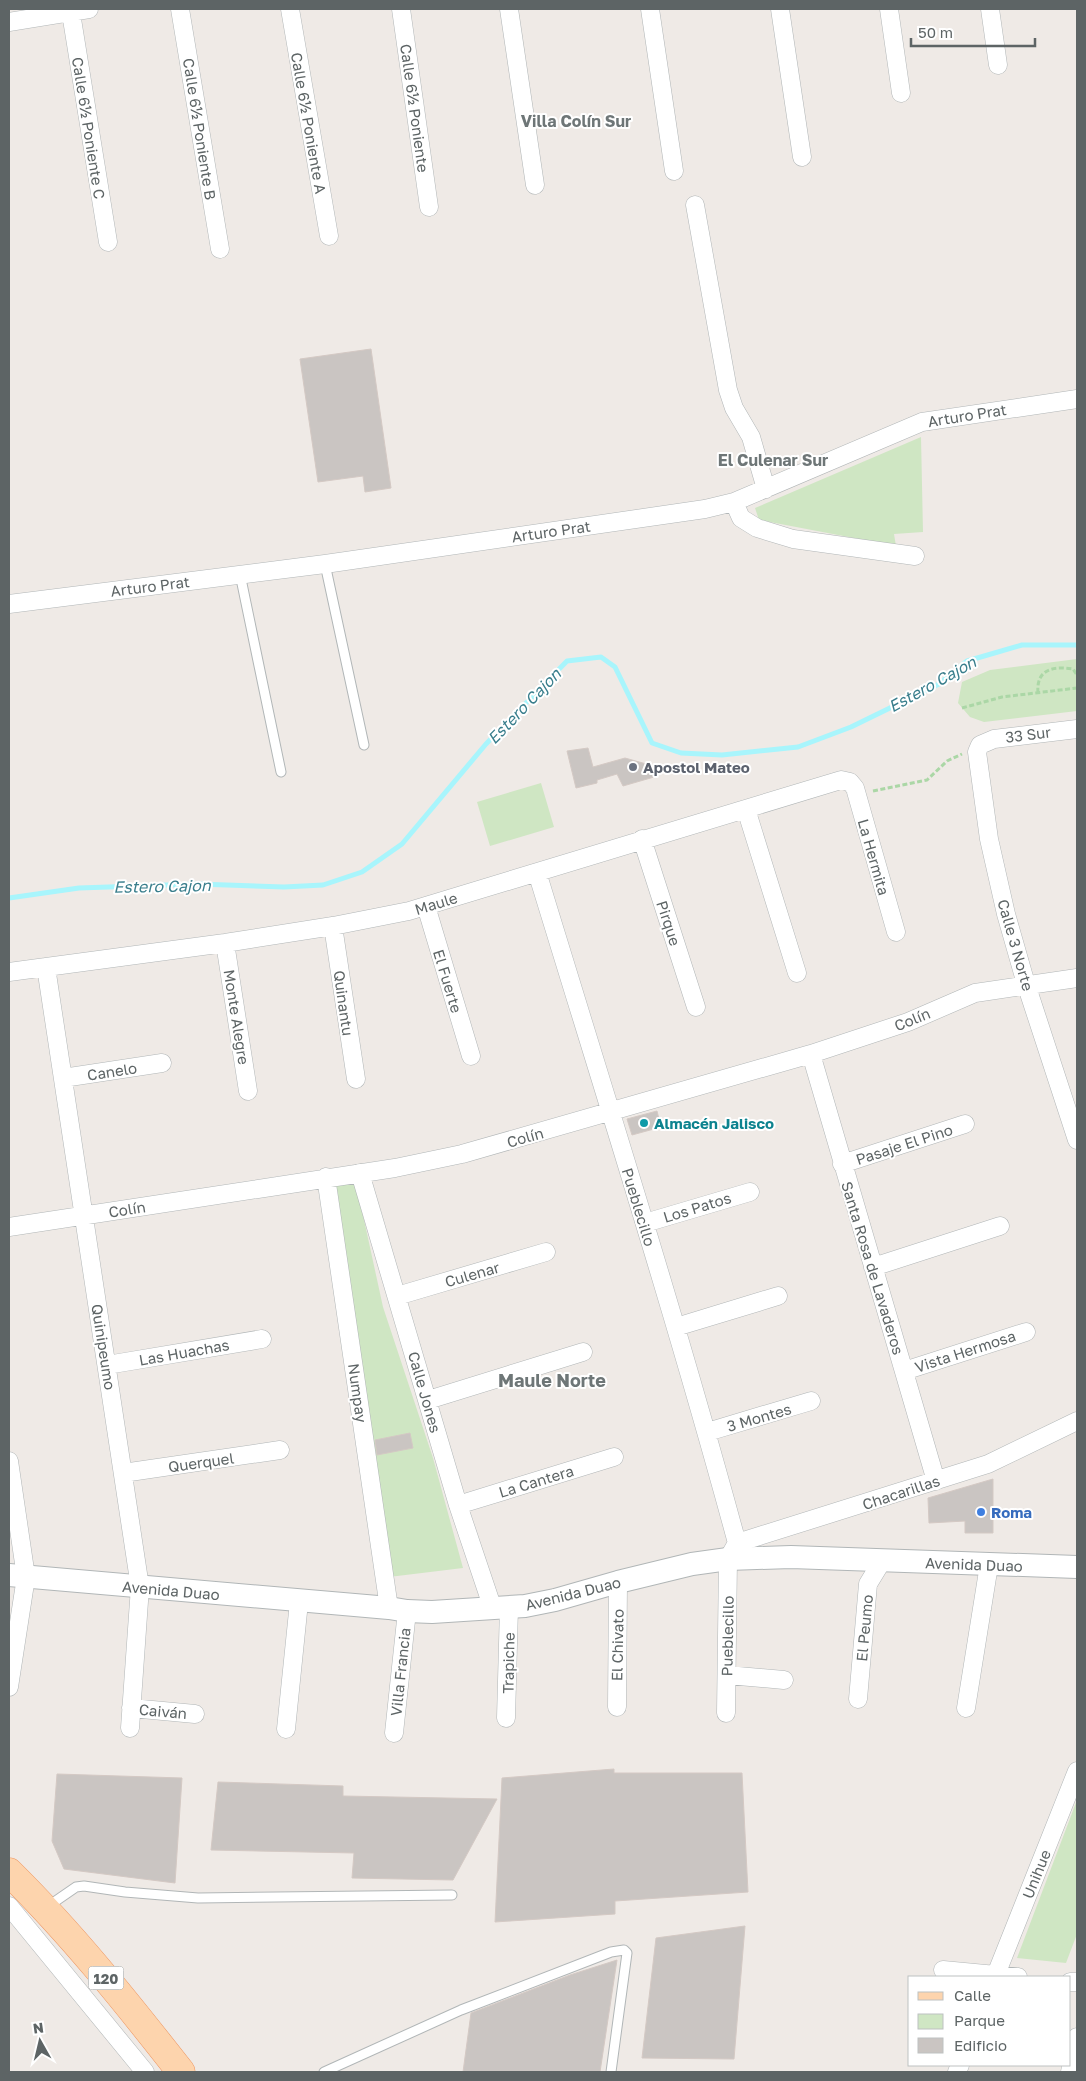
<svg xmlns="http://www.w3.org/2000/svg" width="1086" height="2081" font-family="'Golos Text',sans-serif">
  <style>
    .green { fill: #cfe6c3 }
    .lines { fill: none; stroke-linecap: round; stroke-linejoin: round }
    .stream { stroke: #a8f5fc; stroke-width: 5 }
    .building { fill: #cac5c2; stroke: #d4c9c4 }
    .service-casing { stroke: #b1b6b7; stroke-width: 11 }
    .minor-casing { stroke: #b1b6b7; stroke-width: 19 }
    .tertiary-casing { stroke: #b1b6b7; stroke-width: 24 }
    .primary-casing { stroke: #ed9560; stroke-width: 29 }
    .path { stroke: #abd7a6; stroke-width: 3; stroke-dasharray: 5 2.5; stroke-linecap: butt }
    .service { stroke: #fff; stroke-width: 9 }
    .minor { stroke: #fff; stroke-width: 18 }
    .tertiary { stroke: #fff; stroke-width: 22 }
    .primary { stroke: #fdd4ad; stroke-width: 28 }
    .worship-dot { fill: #6b7280; stroke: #fff; stroke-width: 2 }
    .culture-dot { fill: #0f9aa8; stroke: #fff; stroke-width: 2 }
    .shop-dot { fill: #3f7fe0; stroke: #fff; stroke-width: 2 }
    .labels { text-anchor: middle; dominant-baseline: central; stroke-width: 4; stroke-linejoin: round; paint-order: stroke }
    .shield { fill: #fff; stroke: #8e9293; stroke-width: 1 }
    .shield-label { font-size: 14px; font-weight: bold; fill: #5d6465 }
    .street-label { font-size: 15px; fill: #5d6465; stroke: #fff }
    .worship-label { font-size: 15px; font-weight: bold; fill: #5b616d; stroke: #fff; text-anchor: start }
    .culture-label { font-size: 15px; font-weight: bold; fill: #0d838f; stroke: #fff; text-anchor: start }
    .shop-label { font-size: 15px; font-weight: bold; fill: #366cbe; stroke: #fff; text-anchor: start }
    .neighbourhood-label { font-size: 16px; font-weight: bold; fill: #6e7677; stroke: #fff }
    .water-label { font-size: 16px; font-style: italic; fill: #397e8c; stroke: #fff }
    .quarter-label { font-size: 18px; font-weight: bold; fill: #6e7677; stroke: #fff }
  </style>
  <rect width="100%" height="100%" fill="#efeae6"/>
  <path class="green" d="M 921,437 L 923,532 L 894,534 L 896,546 L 759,520 L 755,508 Z
    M 1077,659 L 1077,711 L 984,722 L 970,717 L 958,703 L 962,682 L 990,670 Z
    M 541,783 L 554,827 L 490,846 L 477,802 Z
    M 356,1183 L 383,1307 L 433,1458 L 463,1568 L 389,1577 L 333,1186 Z
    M 1077,1800 L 1077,1934 L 1066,1963 L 1017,1958 Z"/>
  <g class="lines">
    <path class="stream" d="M 9,898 L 79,888 L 197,884 L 284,887 L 323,885 L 362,872 L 402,844 L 486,744 L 567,661 L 601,657 L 615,667 L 652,743 L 681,753 L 722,755 L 798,747 L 851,727 L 939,684 L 967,661 L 1022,645 L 1077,645"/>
  </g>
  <path class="building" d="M 371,349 L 391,488 L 365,492 L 363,476 L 318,482 L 300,359 Z
    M 588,748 L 593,767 L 625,758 L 650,765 L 654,777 L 623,786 L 617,774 L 597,780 L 597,783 L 576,788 L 567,751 Z
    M 657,1111 L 661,1127 L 632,1135 L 627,1119 Z
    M 410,1433 L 413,1448 L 377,1455 L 375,1440 Z
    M 993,1479 L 993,1533 L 965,1533 L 965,1521 L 929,1523 L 928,1498 Z
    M 614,1769 L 614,1773 L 742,1773 L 748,1892 L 615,1901 L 615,1914 L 495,1922 L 502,1778 Z
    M 57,1774 L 182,1778 L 175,1883 L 64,1869 L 52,1841 Z
    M 218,1782 L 343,1786 L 343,1796 L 497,1799 L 453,1880 L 352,1878 L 354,1853 L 211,1850 Z
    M 745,1926 L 734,2059 L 642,2058 L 656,1938 Z
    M 617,1960 L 600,2072 L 463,2072 L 471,2013 L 570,1975 Z"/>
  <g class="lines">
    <defs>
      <path id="service" d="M 325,564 L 364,745
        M 240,574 L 281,772
        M 47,1907 L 76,1887 L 84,1886 L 125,1892 L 198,1898 L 452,1895
        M 324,2072 L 461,2010 L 611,1952 L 624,1950 L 627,1953 L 611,2072"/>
      <path id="minor" d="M 180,9 L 220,249
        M 290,9 L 329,236
        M 401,9 L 429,207
        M 509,9 L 535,185
        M 650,9 L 674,171
        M 780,9 L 802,157
        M 889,9 L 901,93
        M 990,9 L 998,65
        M 71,13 L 108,242
        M 9,22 L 89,9
        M 695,205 L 728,390 L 734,408 L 751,437 L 766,489
        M 734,502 L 741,518 L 757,528 L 793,539 L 915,556
        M 9,604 L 325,564 L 705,509 L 734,502 L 922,422 L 1077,399
        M 1077,729 L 994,739 L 980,745 L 977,752 L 989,839 L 1006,914 L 1026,984 L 1077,1140
        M 746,809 L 797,973
        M 642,839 L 696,1007
        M 537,872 C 605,1095 676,1318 737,1543
        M 426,906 L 471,1056
        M 333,926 L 356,1079
        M 225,943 L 248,1091
        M 46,967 L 140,1587 L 130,1728
        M 9,972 L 225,943 L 333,926 L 409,911 L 841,780 L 850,782 L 855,788 L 896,932
        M 811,1054 L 936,1481
        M 63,1078 L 162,1063
        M 842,1164 L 965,1124
        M 360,1173 L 458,1505 L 493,1609
        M 326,1177 L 389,1608
        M 645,1223 L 750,1192
        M 9,1227 L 395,1168 L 462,1154 L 811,1054 L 908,1022 L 975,993 L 1077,978
        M 873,1267 L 1000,1226
        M 397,1296 L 546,1252
        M 676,1327 L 778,1296
        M 107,1365 L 262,1339
        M 904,1371 L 1026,1332
        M 428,1400 L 583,1352
        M 707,1432 L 811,1401
        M 9,1461 L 26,1577 L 9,1687
        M 123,1473 L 280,1450
        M 458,1505 L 614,1457
        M 727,1675 L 784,1680
        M 858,1699 L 868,1584 L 882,1561
        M 617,1707 L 618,1582
        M 131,1708 L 195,1714
        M 966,1708 L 989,1565
        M 726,1713 L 728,1559 L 737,1543 L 988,1464 L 1077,1421
        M 506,1718 L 509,1607
        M 286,1729 L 299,1602
        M 394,1733 L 407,1611
        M 9,1906 L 145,2072
        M 943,1970 L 1018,1977
        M 995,1977 L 1077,1771
        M 1070,1982 L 1077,1982
        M 957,2072 L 960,2065
        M 1070,2072 L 1077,2037"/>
      <path id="tertiary" d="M 9,1575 L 389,1608 L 407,1611 L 432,1612 L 525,1606 L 555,1600 L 618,1582 L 692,1564 L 728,1559 L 791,1557 L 1077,1567"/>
      <path id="primary" d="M 9,1872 C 71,1933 127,2003 181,2072"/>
    </defs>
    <use href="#service" class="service-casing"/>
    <use href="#minor" class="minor-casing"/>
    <use href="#tertiary" class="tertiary-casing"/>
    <use href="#primary" class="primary-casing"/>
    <path class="path" d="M 1038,693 C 1036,669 1053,666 1073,669 L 1077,675
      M 962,708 L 1002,697 L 1077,688
      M 873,791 L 927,780 L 947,761 L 962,754"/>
    <use href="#service" class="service"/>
    <use href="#minor" class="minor"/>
    <use href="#tertiary" class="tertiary"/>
    <use href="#primary" class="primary"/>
  </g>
  <circle class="worship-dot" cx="633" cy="767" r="5"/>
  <circle class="culture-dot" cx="644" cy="1123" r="5"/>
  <circle class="shop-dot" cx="981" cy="1512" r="5"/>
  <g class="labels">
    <rect class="shield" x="88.5" y="1966.5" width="35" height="23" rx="4"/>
    <g class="shield-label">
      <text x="106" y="1978">120</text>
    </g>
    <g class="street-label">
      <text transform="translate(415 108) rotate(82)">Calle 6½ Poniente</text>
      <text transform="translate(309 123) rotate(80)">Calle 6½ Poniente A</text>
      <text transform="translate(89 128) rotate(81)">Calle 6½ Poniente C</text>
      <text transform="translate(200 129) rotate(81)">Calle 6½ Poniente B</text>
      <text transform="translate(967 415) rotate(-9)">Arturo Prat</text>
      <text transform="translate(551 531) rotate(-8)">Arturo Prat</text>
      <text transform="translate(150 586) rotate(-7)">Arturo Prat</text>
      <text transform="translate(1028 734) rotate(-7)">33 Sur</text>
      <text transform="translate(874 857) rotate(74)">La Hermita</text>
      <text transform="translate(436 903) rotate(-17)">Maule</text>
      <text transform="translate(669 923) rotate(72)">Pirque</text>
      <text transform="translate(1016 945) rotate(74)">Calle 3 Norte</text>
      <text transform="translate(448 981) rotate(73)">El Fuerte</text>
      <text transform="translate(344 1003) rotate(82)">Quinantu</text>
      <text transform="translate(237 1017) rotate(81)">Monte Alegre</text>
      <text transform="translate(912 1019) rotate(-22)">Colín</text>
      <text transform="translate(112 1071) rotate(-9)">Canelo</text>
      <text transform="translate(525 1137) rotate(-16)">Colín</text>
      <text transform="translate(904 1144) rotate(-18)">Pasaje El Pino</text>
      <text transform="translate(639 1207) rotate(73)">Pueblecillo</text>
      <text transform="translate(697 1207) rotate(-17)">Los Patos</text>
      <text transform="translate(127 1209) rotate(-9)">Colín</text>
      <text transform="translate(873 1268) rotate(73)">Santa Rosa de Lavaderos</text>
      <text transform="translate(472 1274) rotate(-16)">Culenar</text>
      <text transform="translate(104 1347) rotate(81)">Quinipeumo</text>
      <text transform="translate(965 1351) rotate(-18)">Vista Hermosa</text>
      <text transform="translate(184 1352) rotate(-10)">Las Huachas</text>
      <text transform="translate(425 1392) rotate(74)">Calle Jones</text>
      <text transform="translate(358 1393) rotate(82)">Numpay</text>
      <text transform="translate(759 1417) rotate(-16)">3 Montes</text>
      <text transform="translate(201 1462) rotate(-8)">Querquel</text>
      <text transform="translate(536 1481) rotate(-17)">La Cantera</text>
      <text transform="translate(901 1492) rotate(-18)">Chacarillas</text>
      <text transform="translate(974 1564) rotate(2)">Avenida Duao</text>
      <text transform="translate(171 1590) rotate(5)">Avenida Duao</text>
      <text transform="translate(573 1593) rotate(-14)">Avenida Duao</text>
      <text transform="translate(864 1628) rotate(-85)">El Peumo</text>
      <text transform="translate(727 1636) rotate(-89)">Pueblecillo</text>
      <text transform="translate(617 1645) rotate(-89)">El Chivato</text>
      <text transform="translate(508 1663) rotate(-89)">Trapiche</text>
      <text transform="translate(400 1672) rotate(-84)">Villa Francia</text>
      <text transform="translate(163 1711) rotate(5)">Caiván</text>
      <text transform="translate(1036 1874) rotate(-68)">Unihue</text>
    </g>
    <g class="worship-label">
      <text x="643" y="767">Apostol Mateo</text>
    </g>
    <g class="culture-label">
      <text x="654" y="1123">Almacén Jalisco</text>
    </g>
    <g class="shop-label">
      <text x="991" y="1512">Roma</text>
    </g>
    <g class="neighbourhood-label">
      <text x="576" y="121">Villa Colín Sur</text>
      <text x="773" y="460">El Culenar Sur</text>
    </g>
    <g class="water-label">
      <text transform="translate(932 684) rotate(-29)">Estero Cajon</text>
      <text transform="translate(524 706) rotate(-46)">Estero Cajon</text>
      <text transform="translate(162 886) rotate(-1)">Estero Cajon</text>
    </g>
    <g class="quarter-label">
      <text x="552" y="1380">Maule Norte</text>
    </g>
  </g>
  <rect width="1086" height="2081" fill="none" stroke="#5d6465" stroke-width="20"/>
  <rect x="908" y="1976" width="162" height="90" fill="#ffffff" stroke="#bec1c1"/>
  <rect x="918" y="1992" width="25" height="8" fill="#fdd4ad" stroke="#bec1c1"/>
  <text x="954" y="2001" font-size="15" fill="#5d6465">Calle</text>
  <rect x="918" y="2014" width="25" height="15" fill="#cfe6c3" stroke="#bec1c1"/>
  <text x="954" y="2026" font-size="15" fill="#5d6465">Parque</text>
  <rect x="918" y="2038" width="25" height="15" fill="#cac5c2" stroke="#bec1c1"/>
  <text x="954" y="2051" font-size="15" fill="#5d6465">Edificio</text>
  <g transform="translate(40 2041) rotate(352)" stroke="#ffffff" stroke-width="4" paint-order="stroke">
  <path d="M0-4L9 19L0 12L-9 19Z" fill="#5d6465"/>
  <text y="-8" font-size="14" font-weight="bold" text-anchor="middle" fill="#5d6465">N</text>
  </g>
  <path d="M911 38v8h124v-8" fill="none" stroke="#5d6465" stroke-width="2.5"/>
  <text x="918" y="38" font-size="15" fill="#5d6465" stroke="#ffffff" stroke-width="4" paint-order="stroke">50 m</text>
</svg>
